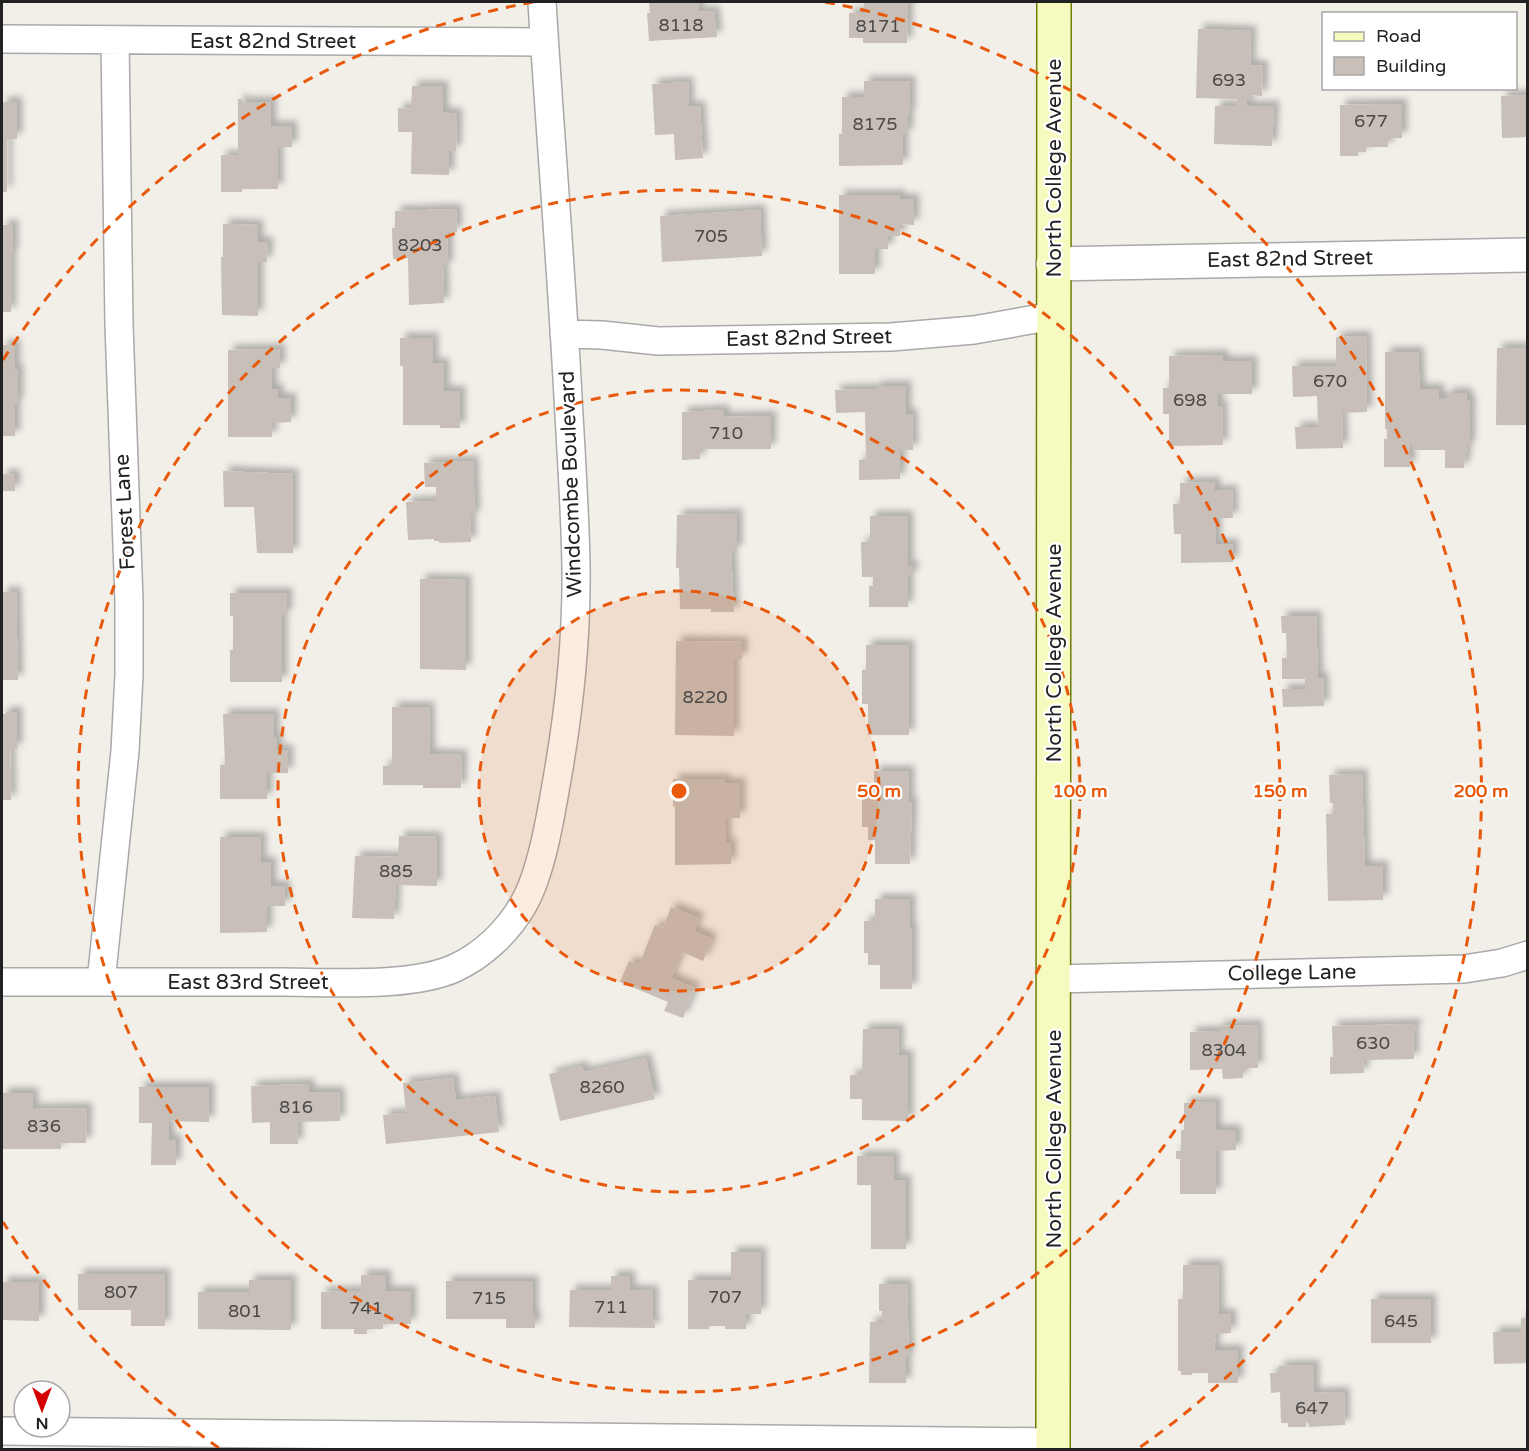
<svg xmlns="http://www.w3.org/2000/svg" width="1529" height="1451" font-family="'Varela Round',sans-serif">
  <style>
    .building { fill: #c7bfb8; filter: url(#shadow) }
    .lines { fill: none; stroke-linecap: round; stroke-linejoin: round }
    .minor-casing { stroke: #a9a9a9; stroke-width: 30 }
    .tertiary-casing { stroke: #a9a9a9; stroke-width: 36 }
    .secondary-casing { stroke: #707d05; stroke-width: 36 }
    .minor { stroke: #fff; stroke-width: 27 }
    .tertiary { stroke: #fff; stroke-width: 33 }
    .secondary { stroke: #f7fabf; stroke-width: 33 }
    .ring { fill: none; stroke: #e8590c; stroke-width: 3; stroke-dasharray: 10 8 }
    .labels { text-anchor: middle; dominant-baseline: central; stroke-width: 4.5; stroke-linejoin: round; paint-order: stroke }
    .number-label { font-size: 18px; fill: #4b4948 }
    .street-label { font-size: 21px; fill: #222; stroke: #fff }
    .centre { fill: #e8590c; stroke: #fff; stroke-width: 3 }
    .ring-label { font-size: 18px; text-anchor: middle; font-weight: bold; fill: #e8590c; stroke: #fff; stroke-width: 4.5; stroke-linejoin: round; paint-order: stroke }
  </style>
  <defs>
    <filter id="shadow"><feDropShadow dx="5.5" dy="-5.5" stdDeviation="3" flood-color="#0004"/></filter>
  </defs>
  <rect width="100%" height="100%" fill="#f2efe9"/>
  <path class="building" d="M 649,2 L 698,2 L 699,12 L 714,11 L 717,37 L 649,41 L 647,13 L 650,13 Z
    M 864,2 L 908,2 L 907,43 L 863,43 L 863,38 L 849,38 L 849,13 L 864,13 Z
    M 1198,29 L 1251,31 L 1250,65 L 1263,66 L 1262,96 L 1251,95 L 1251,100 L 1247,100 L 1246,106 L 1274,106 L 1272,146 L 1214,144 L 1215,106 L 1236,106 L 1237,99 L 1196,98 Z
    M 864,81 L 910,81 L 910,114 L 908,114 L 908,134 L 903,134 L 903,165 L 839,166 L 839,134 L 842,134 L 842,97 L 864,97 Z
    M 688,82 L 689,107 L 700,106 L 703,158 L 675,160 L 674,134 L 655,135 L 652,84 Z
    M 412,86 L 443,86 L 443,112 L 457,114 L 456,151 L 449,151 L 449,175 L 411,174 L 412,132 L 398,132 L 398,108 L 411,109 Z
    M 1528,95 L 1528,137 L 1502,138 L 1501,96 Z
    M 238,99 L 242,99 L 242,102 L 271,102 L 271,126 L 292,126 L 292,147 L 278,147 L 278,189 L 242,189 L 242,192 L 221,192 L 221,155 L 238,156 Z
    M 2,102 L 17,102 L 17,139 L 7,139 L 7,192 L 2,192 Z
    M 1402,104 L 1402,138 L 1388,138 L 1388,147 L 1366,147 L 1366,152 L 1358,152 L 1358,156 L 1340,156 L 1340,105 Z
    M 839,195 L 900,195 L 900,199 L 914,199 L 914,225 L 900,224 L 900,236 L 888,236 L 888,249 L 875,249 L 875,274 L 839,274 Z
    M 456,209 L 457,232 L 447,232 L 448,266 L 443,266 L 444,303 L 409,305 L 408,258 L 393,259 L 392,228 L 395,228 L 395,211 Z
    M 760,210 L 762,256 L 662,262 L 660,216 Z
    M 223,224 L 258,225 L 258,242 L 268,242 L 267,262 L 258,262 L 258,316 L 222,315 L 221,257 L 223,257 Z
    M 2,225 L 13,225 L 13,254 L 11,254 L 11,312 L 2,312 Z
    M 1366,336 L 1367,412 L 1342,413 L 1343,448 L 1296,449 L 1295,427 L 1318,427 L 1317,396 L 1293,397 L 1292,366 L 1336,366 L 1336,337 Z
    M 400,338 L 433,338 L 433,363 L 444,364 L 444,391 L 460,391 L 460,428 L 440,428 L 440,425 L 403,425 L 403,366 L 400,366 Z
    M 2,345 L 15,345 L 15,369 L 18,369 L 18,404 L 15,404 L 15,436 L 2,436 Z
    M 1497,348 L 1528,348 L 1528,425 L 1496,425 Z
    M 280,349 L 280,368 L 272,368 L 272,389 L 278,389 L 278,398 L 291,398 L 291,422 L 272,423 L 272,437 L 228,437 L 228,350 Z
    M 1385,352 L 1418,352 L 1420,389 L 1439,389 L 1439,398 L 1447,398 L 1447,393 L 1467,393 L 1467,400 L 1470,400 L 1470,418 L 1467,419 L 1470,419 L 1470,446 L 1467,446 L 1464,468 L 1445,468 L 1445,450 L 1413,450 L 1413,445 L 1410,445 L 1410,467 L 1384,467 L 1384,439 L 1387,439 L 1387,429 L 1385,429 Z
    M 1223,355 L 1223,361 L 1252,361 L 1252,394 L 1218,394 L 1218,406 L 1222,406 L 1223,445 L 1169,446 L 1169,414 L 1163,414 L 1163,388 L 1169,388 L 1169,356 Z
    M 876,386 L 906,386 L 906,414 L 912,414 L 913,450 L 900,450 L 900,479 L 859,480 L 859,460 L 866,459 L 865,412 L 836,413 L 835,390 L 876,389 Z
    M 724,410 L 724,417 L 771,416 L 771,449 L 700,449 L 700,459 L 682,460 L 682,412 Z
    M 473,461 L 475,516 L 470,516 L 471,542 L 439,543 L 439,541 L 434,541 L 434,539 L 408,540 L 406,502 L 436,501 L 436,487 L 425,487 L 424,463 Z
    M 223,471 L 293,474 L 293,553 L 257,553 L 254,507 L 224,507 Z
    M 2,474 L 15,475 L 15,491 L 2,491 Z
    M 1215,482 L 1215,491 L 1232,490 L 1233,518 L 1216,518 L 1216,544 L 1233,544 L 1233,562 L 1181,563 L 1181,534 L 1174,534 L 1173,504 L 1180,504 L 1180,483 Z
    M 737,514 L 737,551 L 731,551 L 734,612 L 711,612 L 711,609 L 680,609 L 679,568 L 676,568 L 677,515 Z
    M 870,516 L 908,516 L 908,566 L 913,566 L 913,575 L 908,575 L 908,607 L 869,607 L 869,586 L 873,586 L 873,577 L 862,577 L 861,542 L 870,542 Z
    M 420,579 L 466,580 L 466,670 L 420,669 Z
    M 2,592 L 16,592 L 18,680 L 2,680 Z
    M 230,593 L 287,593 L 287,615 L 282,615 L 282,682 L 230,682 L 230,650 L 233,650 L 233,616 L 230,616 Z
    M 1281,616 L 1316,616 L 1318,678 L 1323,678 L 1324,706 L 1283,707 L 1282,689 L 1305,689 L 1305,679 L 1282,679 L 1282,658 L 1287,658 L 1286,633 L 1282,633 Z
    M 676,641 L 742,642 L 742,659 L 734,659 L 734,736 L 675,735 Z
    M 866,645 L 909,645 L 909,735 L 868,735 L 868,704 L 862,704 L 862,670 L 866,670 Z
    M 392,707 L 429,707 L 430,754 L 462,755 L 461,788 L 423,788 L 423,785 L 383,785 L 383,766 L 392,766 Z
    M 6,712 L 17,712 L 17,749 L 10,749 L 11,800 L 2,800 L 2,714 L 6,714 Z
    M 223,714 L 274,714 L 274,737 L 277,737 L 277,750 L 288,750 L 288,773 L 267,773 L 267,799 L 220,799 L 220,765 L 225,765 Z
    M 874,771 L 909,771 L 909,802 L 912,802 L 910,864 L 875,864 L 875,840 L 868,840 L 868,827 L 862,827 L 862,794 L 874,794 Z
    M 1362,774 L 1365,866 L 1383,866 L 1383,900 L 1328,901 L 1326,814 L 1333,814 L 1333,803 L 1330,803 L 1329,775 Z
    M 673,779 L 725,779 L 725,783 L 740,783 L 740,818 L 726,818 L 726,844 L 731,843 L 731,864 L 675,865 L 675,807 L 673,807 Z
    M 399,836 L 437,837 L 437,886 L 396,885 L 394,919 L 352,918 L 355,856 L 398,857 Z
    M 220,837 L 261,837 L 261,862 L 271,862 L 271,886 L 285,886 L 285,906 L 267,906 L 267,932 L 220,933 Z
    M 875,899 L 910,899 L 910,928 L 912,928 L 912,989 L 880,989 L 880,965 L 868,965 L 868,953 L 864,953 L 864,921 L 875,921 Z
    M 671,907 L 699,918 L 694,931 L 712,939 L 703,961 L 682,952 L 671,978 L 695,988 L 683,1018 L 664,1011 L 668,1002 L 620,982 L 629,961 L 639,965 L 655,925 L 663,928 Z
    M 1416,1024 L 1416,1029 L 1413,1030 L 1414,1059 L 1363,1060 L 1364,1073 L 1330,1074 L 1330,1057 L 1333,1057 L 1332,1026 Z
    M 1257,1025 L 1258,1068 L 1243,1068 L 1243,1078 L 1223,1079 L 1222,1069 L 1190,1070 L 1190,1032 L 1219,1031 L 1219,1026 Z
    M 863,1029 L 899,1029 L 898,1055 L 908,1055 L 908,1121 L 862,1120 L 862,1099 L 850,1099 L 850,1075 L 862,1075 Z
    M 646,1058 L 655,1099 L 560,1121 L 549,1074 L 582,1066 L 584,1072 Z
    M 453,1078 L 456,1100 L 495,1096 L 499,1132 L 386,1144 L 383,1115 L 406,1113 L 403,1083 Z
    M 309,1084 L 309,1092 L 339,1092 L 340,1121 L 297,1122 L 298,1144 L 270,1144 L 270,1122 L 252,1123 L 251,1086 Z
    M 139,1087 L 209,1087 L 209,1122 L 169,1121 L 169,1140 L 176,1140 L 176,1165 L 151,1165 L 152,1123 L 139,1123 Z
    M 2,1093 L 33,1093 L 33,1109 L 87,1108 L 86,1143 L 61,1143 L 61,1149 L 2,1149 Z
    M 1216,1102 L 1216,1130 L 1236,1130 L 1236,1150 L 1216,1151 L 1216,1194 L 1180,1194 L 1180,1159 L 1176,1159 L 1176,1151 L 1181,1151 L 1181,1130 L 1184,1130 L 1184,1103 Z
    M 857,1156 L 894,1156 L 894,1180 L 906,1180 L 906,1249 L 871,1249 L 871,1185 L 857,1185 Z
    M 731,1252 L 761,1252 L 761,1314 L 746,1314 L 746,1329 L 725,1329 L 725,1326 L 709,1326 L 709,1329 L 688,1329 L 688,1280 L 731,1280 Z
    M 1183,1265 L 1218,1265 L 1219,1314 L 1231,1314 L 1231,1333 L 1214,1334 L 1216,1335 L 1214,1350 L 1238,1350 L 1238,1383 L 1208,1383 L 1208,1373 L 1192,1373 L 1192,1375 L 1181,1375 L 1181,1371 L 1178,1371 L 1178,1299 L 1183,1299 Z
    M 78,1274 L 165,1274 L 165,1326 L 131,1326 L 131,1310 L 78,1310 Z
    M 361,1275 L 386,1275 L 386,1291 L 411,1291 L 411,1324 L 383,1324 L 383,1329 L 367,1329 L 367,1334 L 354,1334 L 354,1329 L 321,1329 L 321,1292 L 361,1291 Z
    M 611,1276 L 630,1276 L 630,1290 L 653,1291 L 653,1323 L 655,1323 L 655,1328 L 569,1327 L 570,1290 L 611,1290 Z
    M 249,1280 L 291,1280 L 291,1330 L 198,1329 L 198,1292 L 249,1292 Z
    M 446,1281 L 533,1281 L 533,1315 L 535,1315 L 535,1328 L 506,1328 L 506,1319 L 446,1319 Z
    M 2,1282 L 39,1282 L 39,1321 L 2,1320 Z
    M 879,1284 L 907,1284 L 909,1357 L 906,1357 L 906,1383 L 869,1383 L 870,1322 L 882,1322 L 882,1311 L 879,1311 Z
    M 1371,1299 L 1431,1299 L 1431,1343 L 1371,1343 Z
    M 1521,1318 L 1528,1318 L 1528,1363 L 1494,1364 L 1493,1332 L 1521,1332 Z
    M 1314,1365 L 1314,1393 L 1344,1392 L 1345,1425 L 1309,1427 L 1308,1422 L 1306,1422 L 1306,1427 L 1288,1427 L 1288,1423 L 1281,1423 L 1280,1392 L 1271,1393 L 1270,1373 L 1279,1373 L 1279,1366 Z"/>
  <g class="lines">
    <defs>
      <path id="minor" d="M 2,39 L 544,42
        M 564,334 L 602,335 L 658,341 L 891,337 L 974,330 L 1053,316
        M 1054,979 L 1464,969 L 1502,963 L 1528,955
        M 2,982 C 94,982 187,982 280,982 C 329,982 411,988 455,968 C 483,955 507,932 523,905 C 541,874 550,820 556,785 C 569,713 577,639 576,566 C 575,509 571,453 568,397 C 561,265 550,133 542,2
        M 101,982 L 125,751 L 129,675 L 129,601 L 119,325 L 115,40
        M 2,1431 L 1053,1442"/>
      <path id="tertiary" d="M 1053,264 L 1528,255"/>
      <path id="secondary" d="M 1053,1450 L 1054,2"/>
    </defs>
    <use href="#minor" class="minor-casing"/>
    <use href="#tertiary" class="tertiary-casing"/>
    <use href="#secondary" class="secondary-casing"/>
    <use href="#minor" class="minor"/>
    <use href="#tertiary" class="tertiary"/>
    <use href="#secondary" class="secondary"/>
  </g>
  <circle cx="679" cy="791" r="200" fill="#e8590c" fill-opacity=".12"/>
  <g class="ring">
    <circle cx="679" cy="791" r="200"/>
    <circle cx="679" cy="791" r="401"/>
    <circle cx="679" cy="791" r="601"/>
    <path d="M219 1448A802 802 0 0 1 3 1222M3 360A802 802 0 0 1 533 2M825 2A802 802 0 0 1 1139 1448"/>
  </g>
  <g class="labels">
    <g class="number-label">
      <text x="681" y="25">8118</text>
      <text x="878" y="26">8171</text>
      <text x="1229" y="80">693</text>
      <text x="1371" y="121">677</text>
      <text x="875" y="124">8175</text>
      <text x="711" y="236">705</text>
      <text x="420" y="245">8203</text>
      <text x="1330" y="381">670</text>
      <text x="1190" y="400">698</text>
      <text x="726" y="433">710</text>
      <text x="705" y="697">8220</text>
      <text x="396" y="871">885</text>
      <text x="1373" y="1043">630</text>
      <text x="1224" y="1050">8304</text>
      <text x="602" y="1087">8260</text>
      <text x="296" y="1107">816</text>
      <text x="44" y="1126">836</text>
      <text x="121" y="1292">807</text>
      <text x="725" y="1297">707</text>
      <text x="489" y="1298">715</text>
      <text x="611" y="1307">711</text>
      <text x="366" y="1308">741</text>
      <text x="245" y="1311">801</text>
      <text x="1401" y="1321">645</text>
      <text x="1312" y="1408">647</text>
    </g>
    <g class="street-label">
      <text x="273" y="41">East 82nd Street</text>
      <text transform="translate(1054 168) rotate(-90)">North College Avenue</text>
      <text transform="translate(1290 259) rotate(-1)">East 82nd Street</text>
      <text transform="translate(809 338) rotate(-1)">East 82nd Street</text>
      <text transform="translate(571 484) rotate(-92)">Windcombe Boulevard</text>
      <text transform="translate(125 512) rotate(-93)">Forest Lane</text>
      <text transform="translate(1054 653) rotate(-90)">North College Avenue</text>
      <text transform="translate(1292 973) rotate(-1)">College Lane</text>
      <text x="248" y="982">East 83rd Street</text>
      <text transform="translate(1054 1139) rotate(-90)">North College Avenue</text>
    </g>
  </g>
  <circle cx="679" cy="791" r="9" class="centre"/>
  <g class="ring-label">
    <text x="879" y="797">50 m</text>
    <text x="1080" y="797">100 m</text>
    <text x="1280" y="797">150 m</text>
    <text x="1481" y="797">200 m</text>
  </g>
  <rect width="1529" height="1451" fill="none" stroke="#222222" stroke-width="6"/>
  <rect x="1322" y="12" width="195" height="78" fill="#ffffff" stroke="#a7a7a7" stroke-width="1.5"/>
  <rect x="1334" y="32" width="30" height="9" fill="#f7fabf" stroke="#a7a7a7" stroke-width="1.5"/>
  <text x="1376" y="42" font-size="18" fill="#222222">Road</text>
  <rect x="1334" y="57" width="30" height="18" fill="#c7bfb8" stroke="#a7a7a7" stroke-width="1.5"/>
  <text x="1376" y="72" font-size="18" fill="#222222">Building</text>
  <g transform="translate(42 1409) rotate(180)"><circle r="28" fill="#ffffff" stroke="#a7a7a7" stroke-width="1.5"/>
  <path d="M0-4.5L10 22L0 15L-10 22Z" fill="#d40000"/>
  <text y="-9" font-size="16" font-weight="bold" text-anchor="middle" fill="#222222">N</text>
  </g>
</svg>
